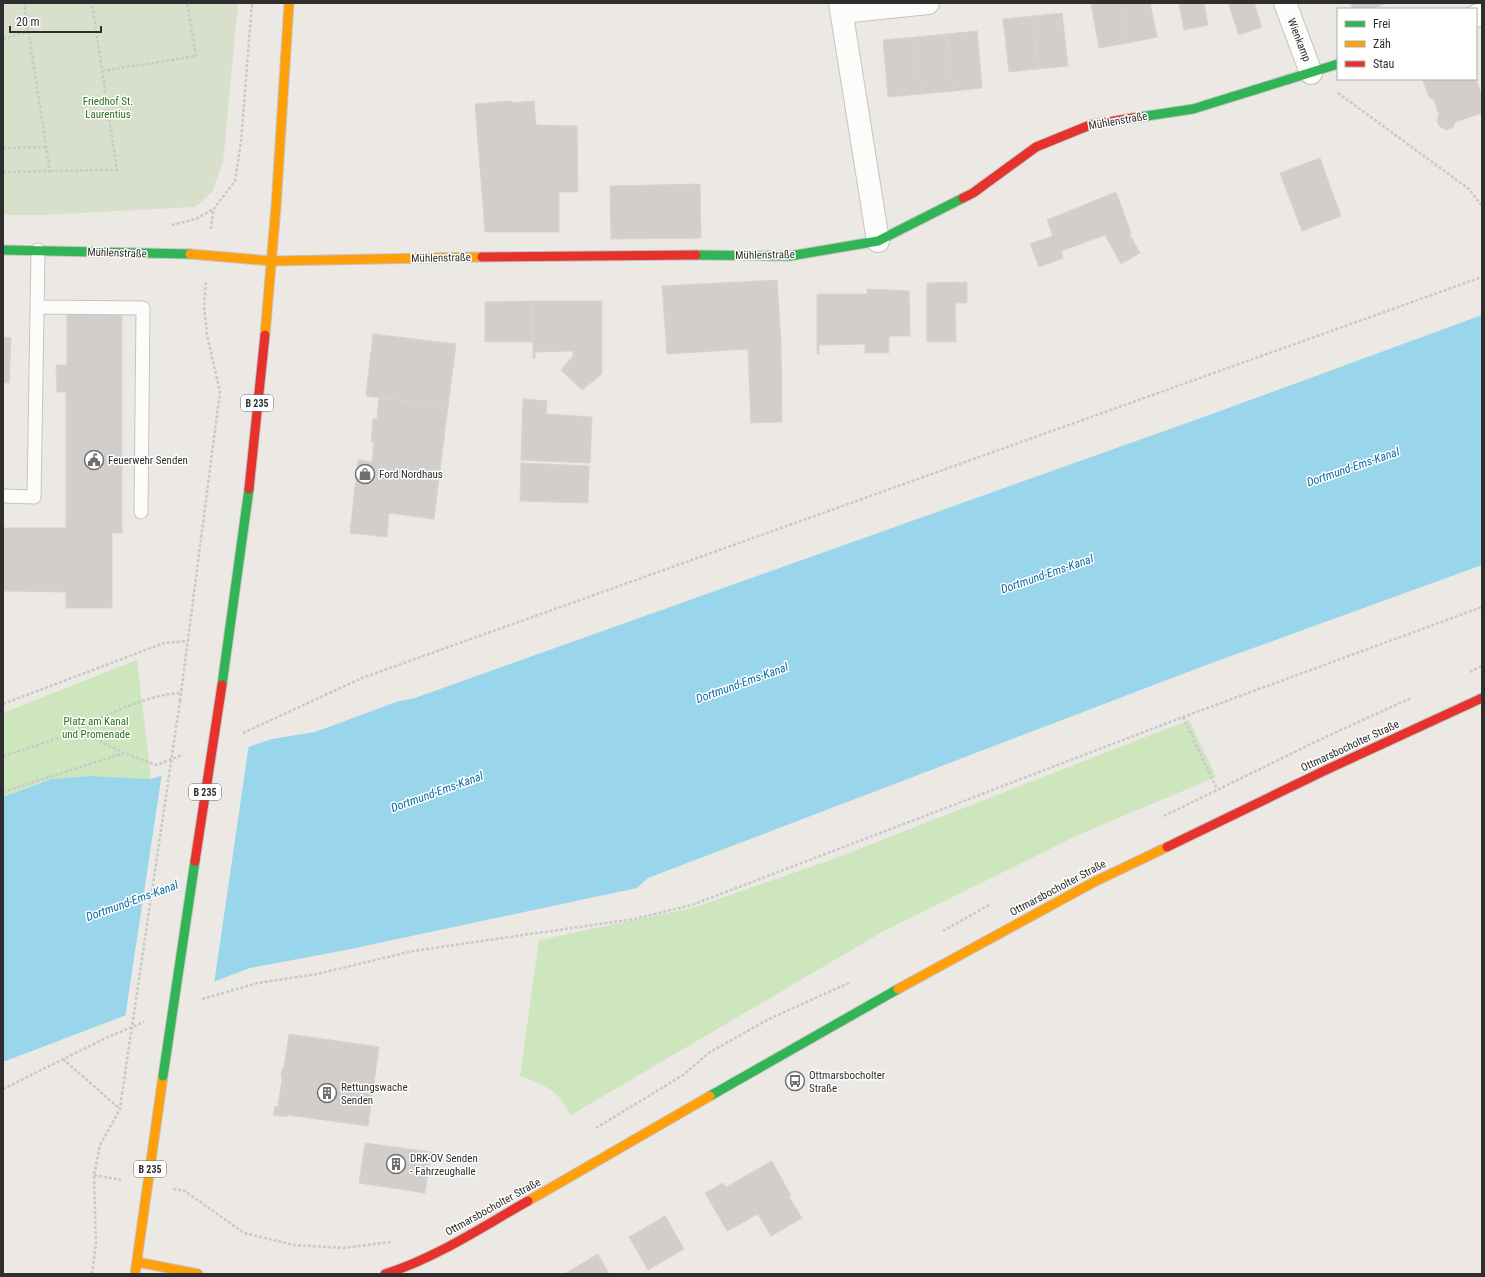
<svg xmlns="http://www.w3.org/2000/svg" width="1485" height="1277" font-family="'Roboto Condensed',sans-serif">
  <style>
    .green { fill: #cee6be }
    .cemetery { fill: #d8e0cc }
    .water { fill: #99d6ec }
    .pier { fill: #ece8e4 }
    .building { fill: #d1cecb; stroke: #d7d4d0 }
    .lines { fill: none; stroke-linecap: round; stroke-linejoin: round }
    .lane-casing { stroke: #c5c4c5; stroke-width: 15 }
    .street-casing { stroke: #c5c4c5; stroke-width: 24 }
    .fast-casing { stroke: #c5c4c5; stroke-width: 11 }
    .slow-casing { stroke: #c5c4c5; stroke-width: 11 }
    .jam-casing { stroke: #c5c4c5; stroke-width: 11 }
    .path { stroke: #c9c9c8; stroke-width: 2.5; stroke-dasharray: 3 2; stroke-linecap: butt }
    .lane { stroke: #fcfcfb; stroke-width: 13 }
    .street { stroke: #fcfcfb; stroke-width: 22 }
    .fast { stroke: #30b455; stroke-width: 9 }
    .slow { stroke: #ff9f0a; stroke-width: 9 }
    .jam { stroke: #e5322d; stroke-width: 9 }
    .fast-bridge-casing { stroke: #c6c5c4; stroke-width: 11; stroke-linecap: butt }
    .jam-bridge-casing { stroke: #c6c5c4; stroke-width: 11; stroke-linecap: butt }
    .path-bridge { stroke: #c9c9c8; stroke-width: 2.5; stroke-dasharray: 3 2; stroke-linecap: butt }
    .fast-bridge { stroke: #30b455; stroke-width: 9 }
    .jam-bridge { stroke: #e5322d; stroke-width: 9 }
    .labels { text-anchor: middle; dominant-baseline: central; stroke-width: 3; stroke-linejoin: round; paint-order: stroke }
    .shield { fill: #fff; stroke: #6d6d6d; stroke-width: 1 }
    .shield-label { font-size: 10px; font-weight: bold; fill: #2e2e2e }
    .street-label { font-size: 11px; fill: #2e2e2e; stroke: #fff }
    .park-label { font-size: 11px; fill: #2c6e1b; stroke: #fff }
    .poi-label { font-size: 11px; fill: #2e2e2e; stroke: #fff; text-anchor: start }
    .water-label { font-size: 12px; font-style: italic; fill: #0d6fa3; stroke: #fff }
  </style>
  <rect width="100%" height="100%" fill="#ece8e4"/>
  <path class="green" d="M 137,660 L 151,779 L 89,776 L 52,779 L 3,797 L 3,713 Z
    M 1189,720 L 1216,777 L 1078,835 L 884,931 L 571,1115 C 558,1090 545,1085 520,1076 L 539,940 L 692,908 L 828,861 Z"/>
  <path class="cemetery" d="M 3,3 L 238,3 L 223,162 L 212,192 L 195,207 L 42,215 L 3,215 Z"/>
  <path class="water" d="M 1482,315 L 1482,565 L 1209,664 L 648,878 L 637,888 L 346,950 L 250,968 L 3,1062 L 3,797 L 52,779 L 89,776 L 151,779 L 272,739 L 315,732 L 396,702 L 415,698 L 485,673 L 1212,414 Z"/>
  <path class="pier" d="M 249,744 L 214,984 L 125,1018 L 162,773 Z"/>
  <path class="building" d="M 1091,3 L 1120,3 L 1128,43 L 1099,48 Z
    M 1120,3 L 1150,3 L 1157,37 L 1128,43 Z
    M 1179,3 L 1204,3 L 1208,25 L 1184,30 Z
    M 1228,3 L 1254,3 L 1262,27 L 1239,35 Z
    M 1350,3 L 1388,3 L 1371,9 L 1353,9 Z
    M 1062,13 L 1068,66 L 1038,69 L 1033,16 Z
    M 1033,16 L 1038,69 L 1009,72 L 1003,19 Z
    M 977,31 L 982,88 L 953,91 L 947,34 Z
    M 947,34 L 953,91 L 921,94 L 916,37 Z
    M 916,37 L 921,94 L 888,97 L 883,40 Z
    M 1428,79 L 1476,79 L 1482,96 L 1482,113 L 1455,122 L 1453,127 L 1446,130 L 1439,126 L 1437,120 L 1439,115 L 1434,100 L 1429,97 L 1423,81 Z
    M 511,101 L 512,103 L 534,101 L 536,125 L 577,126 L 578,192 L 559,192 L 559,232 L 485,232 L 475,104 Z
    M 1320,158 L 1341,216 L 1302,231 L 1280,173 Z
    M 700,184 L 701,238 L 611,239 L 610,186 Z
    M 1116,192 L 1131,233 L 1129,233 L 1140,253 L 1121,264 L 1105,235 L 1061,251 L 1063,258 L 1039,267 L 1030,244 L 1053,236 L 1047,220 Z
    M 777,280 L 781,344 L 782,422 L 751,423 L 748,349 L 667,354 L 662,286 Z
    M 967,282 L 967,303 L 955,303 L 956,342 L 927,342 L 927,283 Z
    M 867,289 L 909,291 L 910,336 L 889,336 L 889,353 L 865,353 L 865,344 L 819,345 L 819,354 L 817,354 L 817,294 L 867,294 Z
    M 533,301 L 602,301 L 602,374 L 582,390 L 561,370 L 573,356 L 573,351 L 535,352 L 535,358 L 533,358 Z
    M 533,301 L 533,342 L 485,342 L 485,302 Z
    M 67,314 L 122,315 L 122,533 L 112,533 L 112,608 L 66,608 L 66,592 L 3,591 L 3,528 L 66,528 L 66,392 L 57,392 L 56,365 L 67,365 Z
    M 373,334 L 456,344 L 448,406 L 366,396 Z
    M 3,337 L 11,338 L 9,383 L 3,383 Z
    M 379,398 L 448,406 L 434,519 L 389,513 L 387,537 L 350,533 L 358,460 L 372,462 L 374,442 L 371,442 L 373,419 L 377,419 Z
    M 523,399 L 547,401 L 546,414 L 592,417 L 590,463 L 521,460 Z
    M 521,463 L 589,466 L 588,503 L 520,501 Z
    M 289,1034 L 379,1047 L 368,1126 L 288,1115 L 287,1117 L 273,1115 L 275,1106 L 278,1107 L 282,1079 L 281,1073 L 284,1067 Z
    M 365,1143 L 431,1152 L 425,1193 L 359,1183 Z
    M 772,1161 L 791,1196 L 789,1197 L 802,1218 L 771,1236 L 758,1214 L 727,1231 L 705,1193 L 723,1183 L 726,1187 Z
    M 665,1216 L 684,1249 L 648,1270 L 629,1237 Z
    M 598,1254 L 609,1274 L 564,1274 Z"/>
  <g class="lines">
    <defs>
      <path id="lane" d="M 38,307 L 143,308 L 141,512
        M 3,496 L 34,497 L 38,250"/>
      <path id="street" d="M 840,3 L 878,241
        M 1285,3 L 1311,73
        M 842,12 L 928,3
        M 1476,16 L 1482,14"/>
      <path id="fast" d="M 1133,118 L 1193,109 L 1338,64
        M 3,250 L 190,254
        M 696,255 L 790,256 L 878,241 L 963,198
        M 222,685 L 249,489
        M 710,1096 L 898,989"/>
      <path id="slow" d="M 190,254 L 272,261 L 482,257
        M 265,335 L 276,207 L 289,3
        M 898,989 L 1094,882 L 1167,847
        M 528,1201 L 710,1096
        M 137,1262 L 198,1274
        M 135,1274 L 163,1076"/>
      <path id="jam" d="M 963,198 L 973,193 L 1036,147 L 1090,125 L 1133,118
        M 482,257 L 696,255
        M 249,489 L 265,335
        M 1167,847 L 1328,769 L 1482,698
        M 385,1274 C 436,1258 482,1227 528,1201"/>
    </defs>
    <use href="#lane" class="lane-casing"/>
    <use href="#street" class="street-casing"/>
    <use href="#fast" class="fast-casing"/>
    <use href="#slow" class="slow-casing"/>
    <use href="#jam" class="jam-casing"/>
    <path class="path" d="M 3,39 L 28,31
      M 102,71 L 196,56 L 187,3
      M 1338,93 L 1469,189 L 1482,206
      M 3,148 L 46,147
      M 50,171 L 117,170 L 92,3
      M 3,172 L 50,171 L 24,3
      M 172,225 L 196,219 L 212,210
      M 211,229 L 213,210 L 235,181 L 241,142 L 252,3
      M 1470,672 L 1482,666
      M 180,701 L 220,392 L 207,335 L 204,306 L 206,282
      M 3,704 L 164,643 L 188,641
      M 1183,717 L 1217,789
      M 77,730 L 124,753 L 156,765 L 183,755
      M 243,733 L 362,678 L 1482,277
      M 3,756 C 28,748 55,741 78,729 C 105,716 151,693 182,693
      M 3,792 L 124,753
      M 1164,816 L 1319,740 L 1411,698
      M 943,931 L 989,905
      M 202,999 L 258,983 L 317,974 L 413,951 L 634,919 L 692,905 L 1183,717 L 1482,607
      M 63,1059 L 120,1109
      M 3,1089 L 108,1037 L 144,1022
      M 596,1128 L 683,1075 L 710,1052 L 769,1019 L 851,982
      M 94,1175 L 121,1180
      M 173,1189 L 185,1191 L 244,1233 L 294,1245 L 343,1248 L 391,1242
      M 92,1274 L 96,1243 L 94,1175 L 100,1145 L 120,1109 L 122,1094"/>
    <use href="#lane" class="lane"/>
    <use href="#street" class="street"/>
    <use href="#fast" class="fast"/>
    <use href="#slow" class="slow"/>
    <use href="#jam" class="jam"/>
    <defs>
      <path id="fast-bridge" d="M 163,1076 L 195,861"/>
      <path id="jam-bridge" d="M 195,861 L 222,685"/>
    </defs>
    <use href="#fast-bridge" class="fast-bridge-casing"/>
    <use href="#jam-bridge" class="jam-bridge-casing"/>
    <path class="path-bridge" d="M 122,1094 L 180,701"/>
    <use href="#fast-bridge" class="fast-bridge"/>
    <use href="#jam-bridge" class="jam-bridge"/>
  </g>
  <defs>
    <symbol id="civic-ring" viewBox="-11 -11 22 22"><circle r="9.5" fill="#fff" stroke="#706f6e" stroke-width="1.5"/><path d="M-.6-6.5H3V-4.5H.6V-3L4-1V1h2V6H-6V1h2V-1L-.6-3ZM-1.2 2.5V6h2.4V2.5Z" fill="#706f6e"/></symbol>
    <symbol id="shop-ring" viewBox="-11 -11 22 22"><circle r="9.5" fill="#fff" stroke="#706f6e" stroke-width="1.5"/><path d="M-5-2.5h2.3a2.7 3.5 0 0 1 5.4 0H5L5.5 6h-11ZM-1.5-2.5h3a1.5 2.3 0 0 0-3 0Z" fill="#706f6e"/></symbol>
    <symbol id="bus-ring" viewBox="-11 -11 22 22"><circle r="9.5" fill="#fff" stroke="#706f6e" stroke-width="1.5"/><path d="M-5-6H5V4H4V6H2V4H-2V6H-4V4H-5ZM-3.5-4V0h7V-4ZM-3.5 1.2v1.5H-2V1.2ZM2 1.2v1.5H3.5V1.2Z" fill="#706f6e"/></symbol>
    <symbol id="building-ring" viewBox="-11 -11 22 22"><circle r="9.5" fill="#fff" stroke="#706f6e" stroke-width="1.5"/><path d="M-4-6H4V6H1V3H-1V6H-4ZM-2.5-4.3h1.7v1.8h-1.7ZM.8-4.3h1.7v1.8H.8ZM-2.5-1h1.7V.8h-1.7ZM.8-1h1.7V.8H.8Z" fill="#706f6e"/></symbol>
  </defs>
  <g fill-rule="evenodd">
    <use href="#civic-ring" x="83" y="449" width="22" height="22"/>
    <use href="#shop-ring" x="354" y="463" width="22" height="22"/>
    <use href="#bus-ring" x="784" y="1070" width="22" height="22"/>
    <use href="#building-ring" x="316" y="1082" width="22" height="22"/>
    <use href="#building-ring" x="385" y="1153" width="22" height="22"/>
  </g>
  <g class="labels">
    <g class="shield">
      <rect x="241" y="395" width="32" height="16" rx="3"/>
      <rect x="189" y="784" width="32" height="16" rx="3"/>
      <rect x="134" y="1161" width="32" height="16" rx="3"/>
    </g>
    <g class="shield-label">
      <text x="257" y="403">B 235</text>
      <text x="205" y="792">B 235</text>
      <text x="150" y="1169">B 235</text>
    </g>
    <g class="street-label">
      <text transform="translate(1299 40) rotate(69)">Wienkamp</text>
      <text transform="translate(1118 121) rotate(-10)">Mühlenstraße</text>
      <text transform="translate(117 253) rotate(2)">Mühlenstraße</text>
      <text transform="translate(765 255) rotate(-1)">Mühlenstraße</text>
      <text transform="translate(441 258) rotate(-1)">Mühlenstraße</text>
      <text transform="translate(1350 746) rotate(-25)">Ottmarsbocholter Straße</text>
      <text transform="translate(1058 888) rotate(-28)">Ottmarsbocholter Straße</text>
      <text transform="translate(493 1207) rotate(-29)">Ottmarsbocholter Straße</text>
    </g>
    <g class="park-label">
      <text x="108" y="101">Friedhof St.<tspan x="108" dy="13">Laurentius</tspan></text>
      <text x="96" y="721">Platz am Kanal<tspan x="96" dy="13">und Promenade</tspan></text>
    </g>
    <g class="poi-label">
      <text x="108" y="460">Feuerwehr Senden</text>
      <text x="379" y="474">Ford Nordhaus</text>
      <text x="809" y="1075">Ottmarsbocholter<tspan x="809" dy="13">Straße</tspan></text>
      <text x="341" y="1087">Rettungswache<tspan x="341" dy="13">Senden</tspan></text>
      <text x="410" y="1158">DRK-OV Senden<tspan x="410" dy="13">- Fahrzeughalle</tspan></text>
    </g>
    <g class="water-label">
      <text transform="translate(1353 467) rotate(-19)">Dortmund-Ems-Kanal</text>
      <text transform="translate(1047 574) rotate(-19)">Dortmund-Ems-Kanal</text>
      <text transform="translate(742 683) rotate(-20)">Dortmund-Ems-Kanal</text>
      <text transform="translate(437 792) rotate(-20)">Dortmund-Ems-Kanal</text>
      <text transform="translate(132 901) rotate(-20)">Dortmund-Ems-Kanal</text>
    </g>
  </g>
  <rect width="1485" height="1277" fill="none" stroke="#2e2e2e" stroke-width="8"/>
  <rect x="1337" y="8" width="140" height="72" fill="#ffffff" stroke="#ababab"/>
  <rect x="1345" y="21" width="20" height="6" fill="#30b455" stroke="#ababab"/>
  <text x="1373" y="28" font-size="12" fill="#2e2e2e">Frei</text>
  <rect x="1345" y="41" width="20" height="6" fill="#ff9f0a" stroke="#ababab"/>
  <text x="1373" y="48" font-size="12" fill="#2e2e2e">Zäh</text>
  <rect x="1345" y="61" width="20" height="6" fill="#e5322d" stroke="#ababab"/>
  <text x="1373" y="68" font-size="12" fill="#2e2e2e">Stau</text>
  <path d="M10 26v6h91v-6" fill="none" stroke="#2e2e2e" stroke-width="2"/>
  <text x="16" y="26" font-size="12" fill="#2e2e2e" stroke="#ffffff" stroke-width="3" paint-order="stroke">20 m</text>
</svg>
